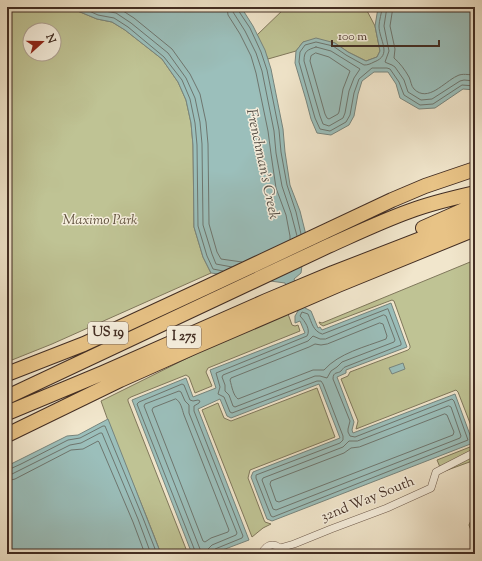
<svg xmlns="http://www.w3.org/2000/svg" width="482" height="561" font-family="'Sorts Mill Goudy',serif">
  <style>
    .green { fill: #bfc394; stroke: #80785c; fill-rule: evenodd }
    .water { fill: #9bbfbb; stroke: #77857e }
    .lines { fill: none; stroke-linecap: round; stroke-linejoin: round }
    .shore { stroke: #6e766f; stroke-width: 1 }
    .street-casing { stroke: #6e5b4d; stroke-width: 8 }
    .highway-casing { stroke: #422d23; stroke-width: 16 }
    .street { stroke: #f6efde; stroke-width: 7 }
    .highway { stroke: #e8c386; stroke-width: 14 }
    .labels { text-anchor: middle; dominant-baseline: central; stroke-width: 3; stroke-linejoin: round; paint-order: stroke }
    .shield { fill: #f6efde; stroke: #78675b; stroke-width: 1 }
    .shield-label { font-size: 13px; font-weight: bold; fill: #422d23 }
    .park-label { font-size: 14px; font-style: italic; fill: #61523f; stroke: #f6efde }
    .street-label { font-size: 14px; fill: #422d23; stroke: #f6efde }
    .water-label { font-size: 15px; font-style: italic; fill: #585249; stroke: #f6efde }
  </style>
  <rect width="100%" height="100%" fill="#f1e6cc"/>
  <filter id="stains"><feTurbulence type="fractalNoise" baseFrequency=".005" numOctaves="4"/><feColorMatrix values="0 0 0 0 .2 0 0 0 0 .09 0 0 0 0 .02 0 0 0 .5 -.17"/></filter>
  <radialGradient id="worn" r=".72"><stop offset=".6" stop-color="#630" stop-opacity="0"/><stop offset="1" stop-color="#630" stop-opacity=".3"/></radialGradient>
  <path class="green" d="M 7,7 L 68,7 L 97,19 L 112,22 L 125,30 L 162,59 L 178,82 L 186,100 L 191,123 L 193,145 L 194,227 L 203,257 L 211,273 L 52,344 L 7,362 ZM 30,30 L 54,30 L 54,54 L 30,54 Z
    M 286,7 L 365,7 L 375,26 L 380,51 L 377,57 L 366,61 L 348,52 L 335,43 L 303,42 L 296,51 L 268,59 L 257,35 Z
    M 475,260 L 475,436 L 458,392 L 456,390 L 356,429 L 358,421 L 341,379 L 348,376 L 350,372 L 408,350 L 410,348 L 410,346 L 394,301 L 392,300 L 323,326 L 320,324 L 319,322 L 322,323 Z
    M 287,311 L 292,325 L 295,326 L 298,325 L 300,331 L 208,368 L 206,372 L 212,386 L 195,393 L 189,377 L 186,375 L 131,397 L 128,399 L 128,401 L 188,554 L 161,554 C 142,503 119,453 101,401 L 266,319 Z
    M 317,388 L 335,437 L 250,470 L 248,478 L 264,520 L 265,522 L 271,524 L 263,528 L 252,537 L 202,410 L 218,403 L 224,418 L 231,421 Z
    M 475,445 L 475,460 L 442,472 L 437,460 Z
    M 475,511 L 475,542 L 469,525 Z"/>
  <path class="water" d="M 68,7 L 241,7 L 253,26 L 265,50 L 271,69 L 283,129 L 285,152 L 290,185 L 300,211 L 306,235 L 301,273 L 294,279 L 305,308 L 311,311 L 318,328 L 320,327 L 322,330 L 391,303 L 407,347 L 346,370 L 346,373 L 337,377 L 354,422 L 352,430 L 353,433 L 455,394 L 473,443 L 272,521 L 267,519 L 251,477 L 253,472 L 340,438 L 319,384 L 231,418 L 227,416 L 220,399 L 198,409 L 249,540 L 212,554 L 192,554 L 132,400 L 186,378 L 193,397 L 216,388 L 210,370 L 305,333 L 300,321 L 295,323 L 295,316 L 298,311 L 285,283 L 211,273 L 203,257 L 194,227 L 193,145 L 191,123 L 186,100 L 178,82 L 162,59 L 125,30 L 112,22 L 97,19 Z
    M 380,7 L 475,7 L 475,90 L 463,89 L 435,108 L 419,109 L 400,98 L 396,84 L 388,72 L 374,72 L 362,81 L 358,94 L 354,116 L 349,125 L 331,135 L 317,133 L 311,119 L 306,100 L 295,63 L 296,51 L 303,42 L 316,38 L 335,43 L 348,52 L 366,61 L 377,57 L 380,51 L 375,26 L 378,8 Z
    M 403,363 L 405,369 L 392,374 L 389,368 Z
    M 108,419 L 161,554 L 7,554 L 7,466 L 67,436 L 78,435 Z"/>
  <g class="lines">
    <path class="shore" d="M 80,7 L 98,15 L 114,18 L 128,27 L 164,57 L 182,80 L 190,99 L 195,123 L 197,145 L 198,226 L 207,256 L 213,269 L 223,271
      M 93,7 L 99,10 L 116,13 L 131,23 L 168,53 L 186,78 L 195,98 L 200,122 L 202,144 L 203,225 L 212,254 L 216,264 L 232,267
      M 116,7 L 120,9 L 134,18 L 172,49 L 190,74 L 200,94 L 206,122 L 208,144 L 209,224 L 217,252 L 221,259 L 242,262
      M 227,7 L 228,15 L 240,34 L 251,56 L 256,73 L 268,131 L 271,154 L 276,188 L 286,215 L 290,236 L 290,239
      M 233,7 L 233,12 L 245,31 L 256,53 L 262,71 L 274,131 L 276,153 L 282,186 L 291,213 L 297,236
      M 238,7 L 238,10 L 250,28 L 261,52 L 267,70 L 279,130 L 281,152 L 287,185 L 296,212 L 301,234
      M 382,7 C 382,13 379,20 379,26 C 379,40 393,55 374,62 C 370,64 368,65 364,65 L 346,55 L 333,46 L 316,42 L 305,45 L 300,52 L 299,62 L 315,118 L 320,129 L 330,131 L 346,122 L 350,115 L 354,93 L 359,79 L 372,68 L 387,68 L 390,69 L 399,82 L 404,95 L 420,105 L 433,104 L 462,85 L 475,86
      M 387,7 L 384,26 L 389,51 L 385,62 L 387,63 L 392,65 L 395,67 L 404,80 L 408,92 L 421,100 L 432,99 L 460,81 L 464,80 L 475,81
      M 393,7 L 390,26 L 395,49 L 394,58 C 400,63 405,70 409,77 C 411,81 411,86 414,89 C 428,103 444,82 457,76 C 462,73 469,75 475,75
      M 316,47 L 331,51 L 360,69 L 354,78 L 349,91 L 345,113 L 343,118 L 329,126 L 323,124 L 320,116 L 304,61 C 304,51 307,50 316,47 Z
      M 316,53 L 329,57 L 350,71 L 343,89 L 339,112 L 338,114 L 329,119 L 327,118 L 325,114 L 310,61 L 311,56 Z
      M 388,309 L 401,343 L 401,345 L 345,367 C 343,368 343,369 341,371 C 338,374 333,371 333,379 L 350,421 L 348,429 L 348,432 L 350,436 L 355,437 L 452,399 L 454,401 L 468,440 L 273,517 L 271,516 L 256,478 L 256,475 L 340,443 L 343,440 L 343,436 L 323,384 L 321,381 L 317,381 L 232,413 L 230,412 L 224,397 L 218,394 L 220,387 L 216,373 L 307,336 C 311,330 305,321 300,316 L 302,312 L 308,314 C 312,323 313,331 322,334 Z
      M 384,315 L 386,316 L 395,340 L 394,342 L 342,362 L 337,367 L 331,371 L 327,378 L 320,376 L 315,376 L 235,407 L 233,406 L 229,395 L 225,391 L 225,385 L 222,377 L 223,375 L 308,341 L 313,336 L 320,339 L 325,339 Z
      M 380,323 L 383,324 L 387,336 L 386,339 C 365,347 339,353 324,370 L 313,370 L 238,399 C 233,395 232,387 230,380 L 231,378 L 309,347 L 315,344 L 321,345 L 327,344 Z
      M 176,399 C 181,402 182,409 184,415 L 229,530 L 228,532 L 211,538 L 205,542 L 203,541 L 152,410 L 153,408 Z
      M 449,406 L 451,407 L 461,436 L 460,438 L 276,510 L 273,509 L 262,480 L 263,478 L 343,447 L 349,441 L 357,441 Z
      M 445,414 L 447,415 L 454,432 L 453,435 L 279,502 L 276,501 L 270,484 L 271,481 L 344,453 L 351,448 L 359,447 Z
      M 7,470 L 10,469 L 21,464 L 68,440 L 80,438 L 103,426 L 105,426 L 143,518 L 157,554
      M 7,475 L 12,474 L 70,445 L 81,443 L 100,433 L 102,433 L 138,519 L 151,554
      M 7,481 L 15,479 L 71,450 L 83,449 L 98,441 L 99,442 L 133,522 L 145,554
      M 195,554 L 195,551 L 137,404 L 139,402 L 182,384 L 184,385 L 190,400 L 193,401 L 198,400 L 200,401 L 199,403 L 194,406 L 194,411 L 243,536 L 242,538 L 215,549 L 213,551 L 212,554
      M 200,554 L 200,549 L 144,406 L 145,404 L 179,391 L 181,392 L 185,401 L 189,405 L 189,413 L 237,533 L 236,535 L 212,545 L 208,549 L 207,554"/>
    <defs>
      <path id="street" d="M 280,548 L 294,544 L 331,529 L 387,508 L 431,488 L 436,472 L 475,452
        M 262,554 C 266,542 279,542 283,554"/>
      <path id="highway" d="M 423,228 L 475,205
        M 7,374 L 84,344 L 207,287 L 392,200 L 425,186 L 475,169
        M 7,397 L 328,246 C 355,234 382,221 410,211 C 431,203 453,198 475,193
        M 7,413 L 103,373 L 266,301 L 333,273 L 475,218
        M 7,435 L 120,380 L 194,347 L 338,285 L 475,229"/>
    </defs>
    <use href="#street" class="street-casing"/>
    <use href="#highway" class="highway-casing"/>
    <use href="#street" class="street"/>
    <use href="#highway" class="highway"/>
  </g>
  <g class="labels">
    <g class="shield">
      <rect x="88" y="322" width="40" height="22" rx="3"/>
      <rect x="167" y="326" width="34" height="22" rx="3"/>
    </g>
    <g class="shield-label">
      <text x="108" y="333">US 19</text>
      <text x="184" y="337">I 275</text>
    </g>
    <g class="park-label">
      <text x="100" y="221">Maximo Park</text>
    </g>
    <g class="street-label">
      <text transform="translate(368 500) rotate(-22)">32nd Way South</text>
    </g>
    <g class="water-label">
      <text transform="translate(262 164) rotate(78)">Frenchman's Creek</text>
    </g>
  </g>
  <rect width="482" height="561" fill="none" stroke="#f1e6cc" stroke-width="24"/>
  <rect x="8" y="8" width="466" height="545" fill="none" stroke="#422d23" stroke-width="2"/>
  <rect x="12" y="12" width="458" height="537" fill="none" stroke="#422d23"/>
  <g transform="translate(42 42) rotate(69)"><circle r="19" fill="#f6efde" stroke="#aea193"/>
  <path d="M0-3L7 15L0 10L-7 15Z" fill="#8f2418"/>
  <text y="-6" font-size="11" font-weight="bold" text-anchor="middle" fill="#422d23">N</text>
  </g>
  <path d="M332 40v6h107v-6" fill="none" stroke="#422d23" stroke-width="2"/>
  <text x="338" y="40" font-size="12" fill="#422d23" stroke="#f6efde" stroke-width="3" paint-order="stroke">100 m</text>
  <rect width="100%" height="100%" filter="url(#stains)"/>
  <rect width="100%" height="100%" fill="url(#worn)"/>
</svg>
